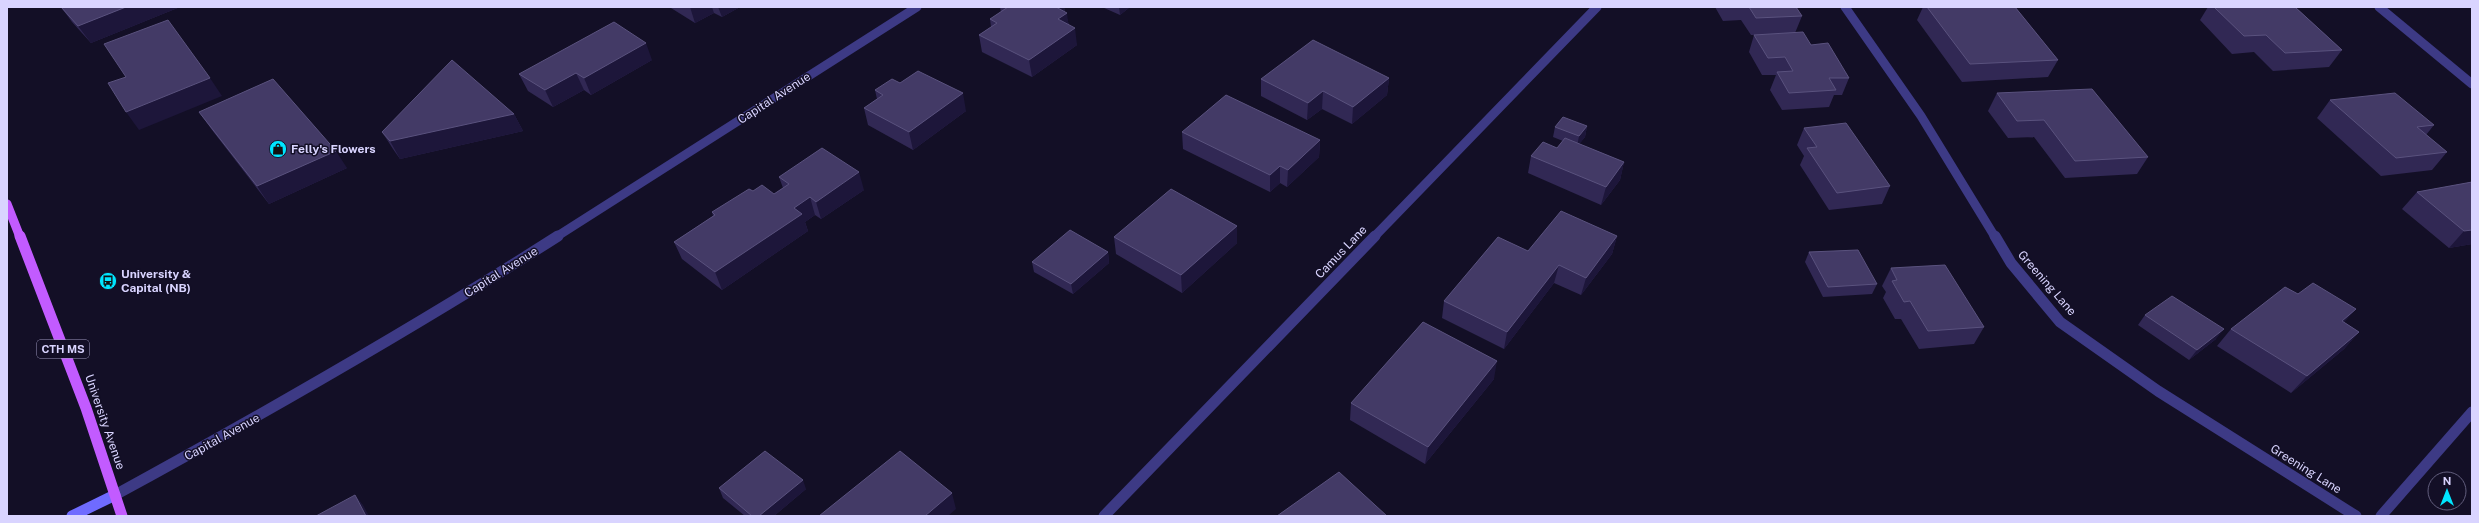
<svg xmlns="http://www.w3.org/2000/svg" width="2479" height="523" font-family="'Public Sans',sans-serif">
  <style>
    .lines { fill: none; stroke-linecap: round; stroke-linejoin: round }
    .street-far1 { stroke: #3d3a85; stroke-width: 9 }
    .street { stroke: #3d3a85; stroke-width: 11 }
    .secondary { stroke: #6f6bff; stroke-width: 11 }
    .primary-far1 { stroke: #c25bff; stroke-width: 9 }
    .primary { stroke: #c25bff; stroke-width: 11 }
    .wall { fill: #312854 }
    .shaded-wall { fill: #1d163a }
    .building { fill: #433a66; stroke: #5a527e }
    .labels { text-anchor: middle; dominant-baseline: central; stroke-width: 3; stroke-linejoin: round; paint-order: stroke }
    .shield { fill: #130f26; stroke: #9e99be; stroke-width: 1 }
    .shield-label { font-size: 11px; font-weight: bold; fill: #d9d4ff }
    .street-label { font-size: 12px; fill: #d9d4ff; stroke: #130f26 }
    .poi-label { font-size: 12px; font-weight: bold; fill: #d9d4ff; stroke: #130f26; text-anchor: start }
  </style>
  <rect width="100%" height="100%" fill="#130f26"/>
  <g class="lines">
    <path class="street-far1" d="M 1845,7 L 1921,116 L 1995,237
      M 2379,7 L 2472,84
      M 556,237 L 917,7
      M 1374,237 L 1597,7"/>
    <path class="street" d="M 1995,236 L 2011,263 L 2060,322 L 2158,391 L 2356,516
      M 115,495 C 265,413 414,328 558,236
      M 1104,516 L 1375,236
      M 2381,516 L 2472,412"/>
    <path class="secondary" d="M 72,516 L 115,495"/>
    <path class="primary-far1" d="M 7,204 L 20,237"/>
    <path class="primary" d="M 20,236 L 86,408 L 122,516"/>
  </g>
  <path class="wall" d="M 61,7 L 180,7 L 91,43 L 72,22 Z
    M 670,7 L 740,7 L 722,17 L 714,13 L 695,23 L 671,8 Z
    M 1000,7 L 1064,7 L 1065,12 L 1069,25 L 1077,45 L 1032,77 L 982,52 L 979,35 L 991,27 L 990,19 L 1001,12 Z
    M 1102,7 L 1130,7 L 1120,15 Z
    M 1715,7 L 1797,7 L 1797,9 L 1802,16 L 1795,33 L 1811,45 L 1849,78 L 1842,95 L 1834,95 L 1829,107 L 1782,110 L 1770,90 L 1776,75 L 1762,75 L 1749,52 L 1754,35 L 1751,35 L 1741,20 L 1723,21 Z
    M 1923,7 L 2015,7 L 2058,60 L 2048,77 L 1962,82 L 1917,20 Z
    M 2208,7 L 2295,7 L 2342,50 L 2329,67 L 2273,71 L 2254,52 L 2232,54 L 2200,20 Z
    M 652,60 L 591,95 L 584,90 L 553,107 L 528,91 L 519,74 Z
    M 1389,78 L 1387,95 L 1352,124 L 1322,109 L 1307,120 L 1261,96 L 1261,79 Z
    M 875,90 L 966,111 L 913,150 L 868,125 L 864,108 L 877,99 Z
    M 1997,93 L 2148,157 L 2137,174 L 2065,178 L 2034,137 L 2008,138 L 1988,111 Z
    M 2330,100 L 2434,125 L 2426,135 L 2447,152 L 2432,170 L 2381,176 L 2317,118 Z
    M 199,112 L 347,168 L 269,204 L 212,130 Z
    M 514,114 L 523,131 L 400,159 L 393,149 L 382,132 Z
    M 1587,126 L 1585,137 L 1579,144 L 1624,162 L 1620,180 L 1601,205 L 1528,173 L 1531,156 L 1557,148 L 1563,141 L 1553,137 L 1555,127 Z
    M 1804,128 L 1890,186 L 1882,204 L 1829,210 L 1800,165 L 1804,156 L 1797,145 Z
    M 1182,132 L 1320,140 L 1319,157 L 1287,187 L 1280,183 L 1270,192 L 1183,149 Z
    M 779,177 L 864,190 L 821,219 L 815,215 L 805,222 L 808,231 L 722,290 L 682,259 L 674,242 L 713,216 L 712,212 L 753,191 L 774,194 L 783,188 Z
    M 2472,182 L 2472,244 L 2449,248 L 2402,209 L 2417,192 Z
    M 1237,226 L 1237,243 L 1182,293 L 1116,254 L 1114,237 Z
    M 1617,236 L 1612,254 L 1581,295 L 1554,283 L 1504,349 L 1442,318 L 1444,301 L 1528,251 Z
    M 1108,252 L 1109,263 L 1073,294 L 1034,272 L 1032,262 Z
    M 1809,252 L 1877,284 L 1872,294 L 1823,297 L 1805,262 Z
    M 1891,268 L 1984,327 L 1974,344 L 1919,349 L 1901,319 L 1895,319 L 1883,298 L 1886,292 L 1882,286 Z
    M 2298,294 L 2356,309 L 2344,322 L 2359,332 L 2344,349 L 2291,393 L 2217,346 L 2231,329 Z
    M 2145,315 L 2216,339 L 2189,360 L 2138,325 Z
    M 1494,379 L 1425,464 L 1350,420 L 1351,403 Z
    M 719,488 L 806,489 L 774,516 L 745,516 L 723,498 Z"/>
  <path class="shaded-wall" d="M 126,7 L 180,7 L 91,43 L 78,26 Z
    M 690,7 L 712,7 L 714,13 L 695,23 Z
    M 718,7 L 740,7 L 722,17 Z
    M 1056,7 L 1064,7 L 1065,15 L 1067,13 L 1069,30 L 1060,37 Z
    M 1119,7 L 1130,7 L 1120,15 Z
    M 1075,28 L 1077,45 L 1032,77 L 1029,60 Z
    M 646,43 L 652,60 L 591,95 L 584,78 Z
    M 576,73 L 584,90 L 553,107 L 545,90 Z
    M 210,78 L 222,96 L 139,130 L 126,112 Z
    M 1389,78 L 1387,95 L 1352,124 L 1353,107 Z
    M 1323,91 L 1322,109 L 1307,120 L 1308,103 Z
    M 963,93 L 966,111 L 913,150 L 909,132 Z
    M 514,114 L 523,131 L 400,159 L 390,141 Z
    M 1587,126 L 1585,137 L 1577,147 L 1579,136 Z
    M 1320,140 L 1319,157 L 1287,187 L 1288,170 Z
    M 336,151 L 347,168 L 269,204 L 257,186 Z
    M 1624,162 L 1620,180 L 1601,205 L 1606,187 Z
    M 1280,166 L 1280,183 L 1270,192 L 1270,175 Z
    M 859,172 L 864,190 L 821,219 L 816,202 Z
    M 810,197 L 815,215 L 805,222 L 808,231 L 722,290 L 715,272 L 794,208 Z
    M 1237,226 L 1237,243 L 1182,293 L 1181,275 Z
    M 2472,230 L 2472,244 L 2449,248 L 2464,231 Z
    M 1617,236 L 1612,254 L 1581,295 L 1586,278 Z
    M 1108,252 L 1109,263 L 1073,294 L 1071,284 Z
    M 1559,265 L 1554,283 L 1504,349 L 1507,332 Z
    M 2356,309 L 2340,326 L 2342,321 Z
    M 2224,329 L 2216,339 L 2189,360 L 2197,350 Z
    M 2359,332 L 2344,349 L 2291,393 L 2307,376 Z
    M 1497,361 L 1494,379 L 1425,464 L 1428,447 Z
    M 803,480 L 806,489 L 774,516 L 759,516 Z
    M 952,493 L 956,509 L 948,516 L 925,516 Z
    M 355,495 L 363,505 L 369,516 L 366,516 Z"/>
  <path class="building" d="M 61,7 L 126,7 L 78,26 Z
    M 1008,7 L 1056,7 L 1067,13 L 1058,19 L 1075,28 L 1029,60 L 979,35 L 997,23 L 990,19 Z
    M 1749,7 L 1796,7 L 1802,16 L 1756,18 Z
    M 1927,7 L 2015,7 L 2058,60 L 1970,64 Z
    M 2214,7 L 2295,7 L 2342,50 L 2285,53 L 2266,35 L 2244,36 Z
    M 168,20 L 210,78 L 126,112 L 108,83 L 126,77 L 104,44 Z
    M 614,22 L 646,43 L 584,78 L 576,73 L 545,90 L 519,74 Z
    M 1803,32 L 1811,45 L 1828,43 L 1849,78 L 1829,78 L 1836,90 L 1789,93 L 1777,72 L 1793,71 L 1785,57 L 1768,58 L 1754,35 Z
    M 1313,40 L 1389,78 L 1353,107 L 1323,91 L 1308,103 L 1261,79 Z
    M 452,60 L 514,114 L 390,141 L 382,132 Z
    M 918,71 L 963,93 L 909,132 L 864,108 L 883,95 L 875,90 L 892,79 L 900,83 Z
    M 273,79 L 336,151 L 257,186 L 199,112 Z
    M 2092,89 L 2148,157 L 2075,161 L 2044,120 L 2017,121 L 1997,93 Z
    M 2395,93 L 2434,125 L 2417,127 L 2447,152 L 2396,158 L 2330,100 Z
    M 1226,95 L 1320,140 L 1288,170 L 1280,166 L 1270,175 L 1182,132 Z
    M 1563,117 L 1587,126 L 1579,136 L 1555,127 Z
    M 1846,123 L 1890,186 L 1837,193 L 1807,148 L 1817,147 L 1804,128 Z
    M 1565,138 L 1624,162 L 1606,187 L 1531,156 L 1543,142 L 1557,148 Z
    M 822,148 L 859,172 L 816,202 L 810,197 L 794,208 L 802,214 L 715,272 L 674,242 L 715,215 L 712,212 L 749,189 L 753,191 L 762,185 L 774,194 L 789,184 L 779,177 Z
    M 2472,182 L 2472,230 L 2464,231 L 2417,192 Z
    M 1171,189 L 1237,226 L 1181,275 L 1114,237 Z
    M 1561,211 L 1617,236 L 1586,278 L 1559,265 L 1507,332 L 1444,301 L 1498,237 L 1528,251 Z
    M 1070,230 L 1108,252 L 1071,284 L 1032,262 Z
    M 1858,250 L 1877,284 L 1828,287 L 1809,252 Z
    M 1945,265 L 1984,327 L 1928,331 L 1910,301 L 1904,302 L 1892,281 L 1897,280 L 1891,268 Z
    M 2313,283 L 2356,309 L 2342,321 L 2359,332 L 2307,376 L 2231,329 L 2285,287 L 2298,294 Z
    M 2172,296 L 2224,329 L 2197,350 L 2145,315 Z
    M 1423,322 L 1497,361 L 1428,447 L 1351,403 Z
    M 765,451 L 803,480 L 759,516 L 752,516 L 719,488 Z
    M 900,451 L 952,493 L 925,516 L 819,516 Z
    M 1339,472 L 1387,516 L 1277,516 Z
    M 355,495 L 366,516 L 316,516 Z"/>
  <defs>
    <symbol id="shop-disc" viewBox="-11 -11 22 22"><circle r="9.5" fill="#00e5ff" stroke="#130f26"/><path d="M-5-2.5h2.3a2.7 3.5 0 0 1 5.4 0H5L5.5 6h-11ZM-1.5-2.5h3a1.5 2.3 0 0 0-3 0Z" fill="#111"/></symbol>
    <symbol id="bus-disc" viewBox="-11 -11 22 22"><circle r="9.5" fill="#00e5ff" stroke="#130f26"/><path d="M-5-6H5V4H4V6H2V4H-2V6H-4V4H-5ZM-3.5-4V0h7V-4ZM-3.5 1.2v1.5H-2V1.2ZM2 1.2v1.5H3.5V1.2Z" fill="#111"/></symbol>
  </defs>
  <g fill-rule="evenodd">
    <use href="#shop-disc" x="268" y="139" width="20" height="20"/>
    <use href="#bus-disc" x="98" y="271" width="20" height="20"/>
  </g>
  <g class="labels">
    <rect class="shield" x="37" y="340" width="52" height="18" rx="3"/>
    <g class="shield-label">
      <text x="63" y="349">CTH MS</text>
    </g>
    <g class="street-label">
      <text transform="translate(774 98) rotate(-33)">Capital Avenue</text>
      <text transform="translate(1341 252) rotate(-46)">Camus Lane</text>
      <text transform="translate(501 272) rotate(-32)">Capital Avenue</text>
      <text transform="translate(2047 283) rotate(49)">Greening Lane</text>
      <text transform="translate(105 422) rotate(71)">University Avenue</text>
      <text transform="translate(222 437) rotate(-29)">Capital Avenue</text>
      <text transform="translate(2306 469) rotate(32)">Greening Lane</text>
    </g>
    <g class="poi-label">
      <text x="291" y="149">Felly's Flowers</text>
      <text x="121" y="274">University &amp;<tspan x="121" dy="14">Capital (NB)</tspan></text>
    </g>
  </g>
  <rect width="2479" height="523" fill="none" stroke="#d9d4ff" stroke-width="16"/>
  <g transform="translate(2447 491)"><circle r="19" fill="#130f26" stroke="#625e7d"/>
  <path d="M0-3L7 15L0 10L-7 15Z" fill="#00e5ff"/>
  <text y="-6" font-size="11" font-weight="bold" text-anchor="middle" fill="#d9d4ff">N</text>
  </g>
</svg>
